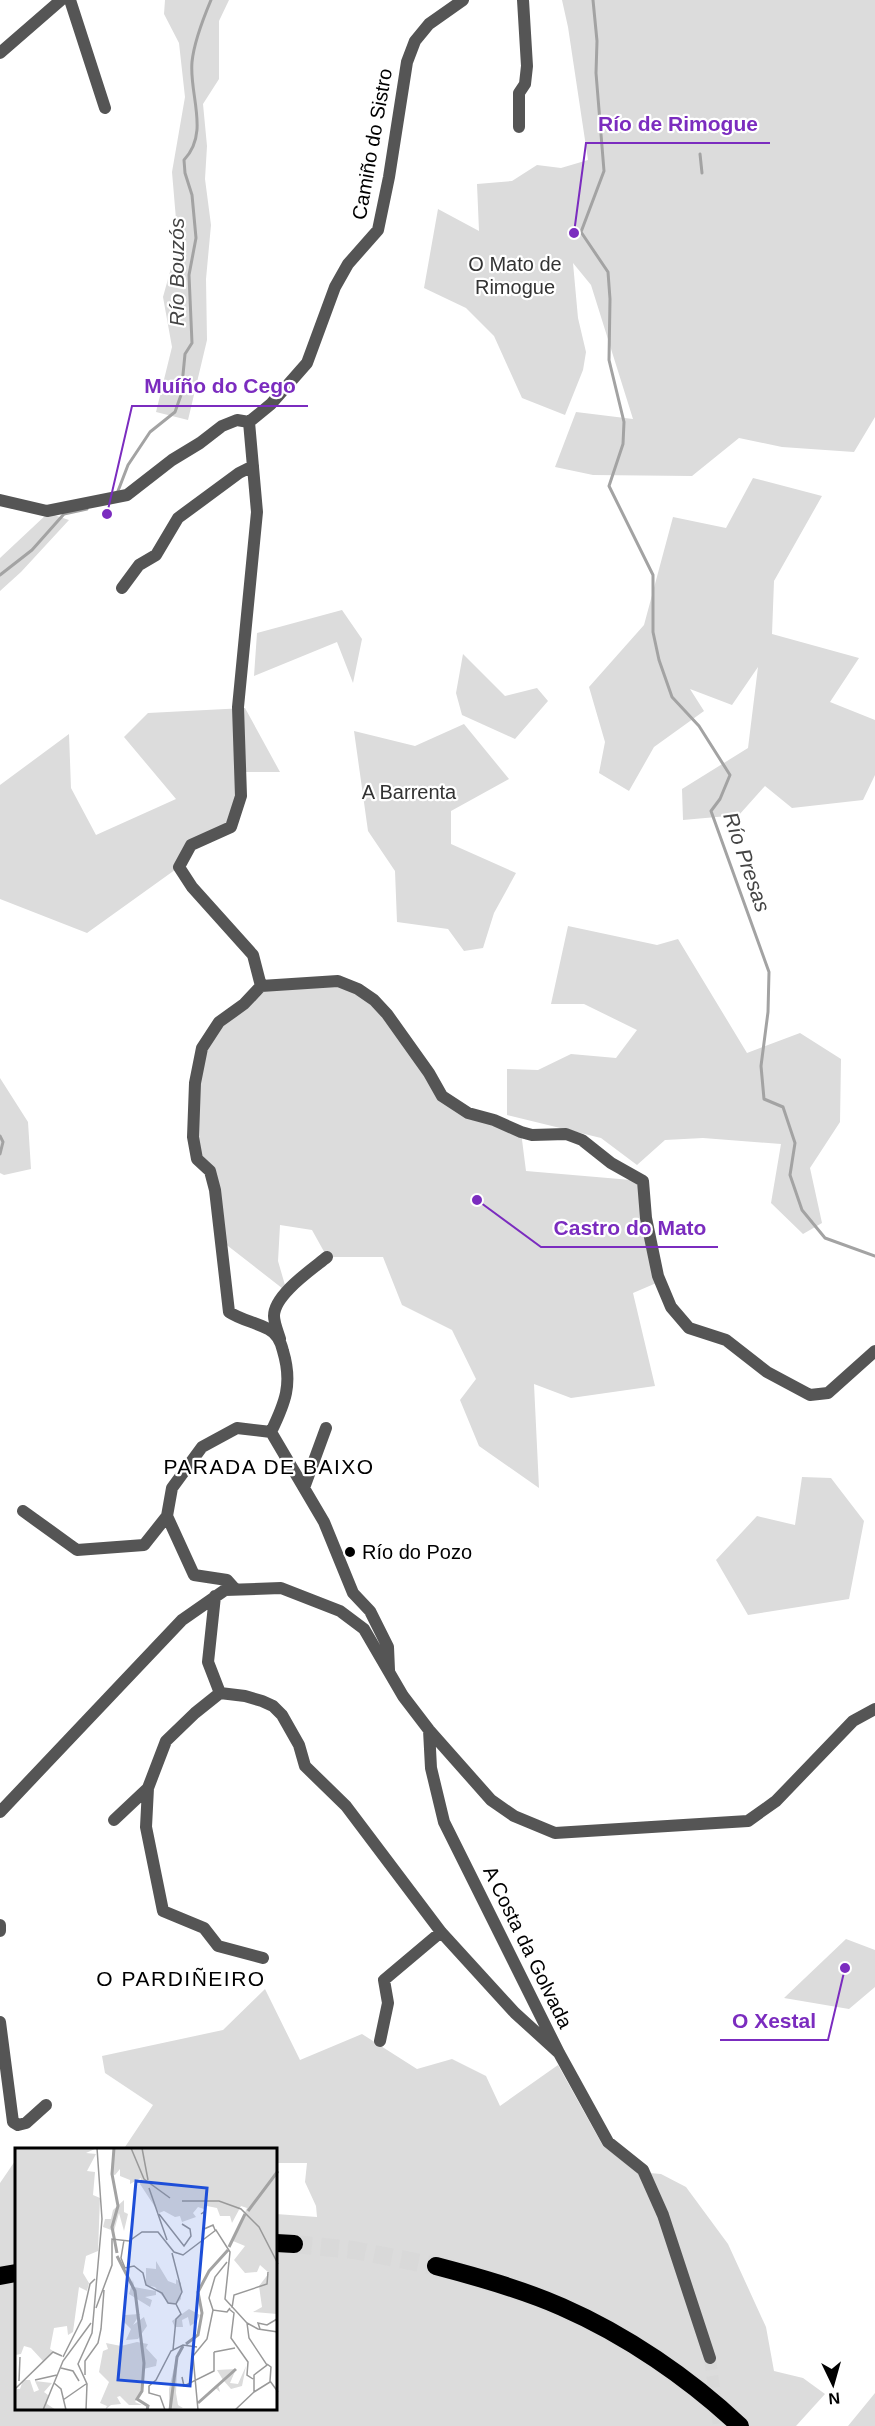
<svg xmlns="http://www.w3.org/2000/svg" width="875" height="2426" font-family="Helvetica,sans-serif">
  <style>
    .green { fill: #dcdcdc }
    .lines { fill: none; stroke-linecap: round; stroke-linejoin: round }
    .stream { stroke: #a3a3a3; stroke-width: 3 }
    .minor-tunnel { stroke: #d9d9d9; stroke-width: 12; stroke-dasharray: 12 6; stroke-linecap: butt }
    .highway-tunnel { stroke: #d9d9d9; stroke-width: 18; stroke-dasharray: 18 9; stroke-linecap: butt }
    .highway-casing { stroke: #dbdbdb; stroke-width: 21 }
    .minor { stroke: #555; stroke-width: 12 }
    .highway { stroke: #000; stroke-width: 18 }
    .poi-dot { fill: #000; stroke: #fff; stroke-width: 2 }
    .labels { text-anchor: middle; dominant-baseline: central; stroke-width: 4.5; stroke-linejoin: round; paint-order: stroke }
    .street-label { font-size: 20px; fill: #000; stroke: #fff }
    .park-label { font-size: 20px; fill: #333; stroke: #fff }
    .poi-label { font-size: 20px; fill: #000; stroke: #fff; text-anchor: start }
    .water-label { font-size: 21px; font-style: italic; fill: #444; stroke: #fff }
    .neighbourhood-label { font-size: 21px; letter-spacing: 1.5px; fill: #000; stroke: #fff }
    .inset-river { fill: none; stroke: #a3a3a3; stroke-width: 3 }
    .inset-road { fill: none; stroke: #999; stroke-width: 1.5 }
    .view { fill: #1d4ed8; fill-opacity: 0.15; stroke: #1d4ed8; stroke-width: 3 }
    .inset-edge { fill: none; stroke: #000; stroke-width: 3 }
    .leader { fill: none; stroke: #7b2cbf; stroke-width: 2 }
    .callout-dot { fill: #7b2cbf; stroke: #fff; stroke-width: 2 }
    .callout-label { font-size: 21px; text-anchor: middle; font-weight: bold; fill: #7b2cbf; stroke: #fff; stroke-width: 4.5; stroke-linejoin: round; paint-order: stroke }
  </style>
  <rect width="100%" height="100%" fill="#fff"/>
  <path class="green" d="M 165,0 L 229,0 L 219,21 L 219,79 L 203,104 L 207,146 L 205,179 L 211,225 L 206,279 L 207,340 L 188,420 L 156,412 L 172,347 L 163,297 L 178,243 L 172,172 L 185,97 L 179,43 L 164,14 Z
    M 562,0 L 875,0 L 875,417 L 854,452 L 782,447 L 739,438 L 692,476 L 593,475 L 555,467 L 576,412 L 633,419 L 591,285 L 573,263 L 578,318 L 586,352 L 583,370 L 565,415 L 522,398 L 494,336 L 466,308 L 424,288 L 438,209 L 479,231 L 477,184 L 512,181 L 537,165 L 561,168 L 588,160 L 568,27 Z
    M 753,478 L 822,496 L 774,581 L 772,634 L 859,658 L 830,702 L 875,720 L 875,775 L 863,800 L 792,808 L 765,786 L 739,815 L 683,820 L 682,789 L 748,748 L 758,667 L 732,705 L 690,689 L 704,711 L 654,747 L 629,791 L 599,773 L 605,742 L 589,687 L 644,625 L 673,517 L 726,528 Z
    M 48,513 L 69,520 L 21,572 L 0,591 L 0,558 Z
    M 342,610 L 362,639 L 353,683 L 337,642 L 254,676 L 257,633 Z
    M 463,654 L 505,696 L 537,688 L 548,701 L 515,739 L 462,715 L 456,693 Z
    M 245,708 L 280,772 L 240,772 L 231,827 L 191,845 L 179,867 L 87,933 L 0,899 L 0,785 L 69,734 L 71,788 L 96,835 L 176,799 L 124,737 L 148,713 Z
    M 464,724 L 509,779 L 451,811 L 451,844 L 516,873 L 494,913 L 483,948 L 464,951 L 448,929 L 397,922 L 395,871 L 368,831 L 354,731 L 415,746 Z
    M 568,926 L 657,945 L 678,939 L 747,1053 L 800,1033 L 841,1059 L 840,1122 L 810,1168 L 822,1223 L 803,1234 L 771,1203 L 781,1144 L 703,1138 L 665,1140 L 637,1165 L 601,1138 L 507,1115 L 507,1069 L 538,1070 L 571,1054 L 616,1058 L 637,1030 L 584,1004 L 551,1004 Z
    M 338,981 L 374,1000 L 442,1096 L 521,1132 L 526,1171 L 643,1181 L 661,1281 L 633,1293 L 655,1386 L 571,1398 L 534,1384 L 539,1488 L 479,1446 L 460,1400 L 476,1379 L 452,1330 L 402,1305 L 383,1257 L 327,1257 L 312,1230 L 280,1225 L 278,1261 L 287,1292 L 219,1239 L 215,1190 L 197,1159 L 202,1048 L 261,986 Z
    M 0,1078 L 28,1122 L 31,1169 L 4,1175 L 0,1173 Z
    M 802,1477 L 831,1478 L 864,1521 L 849,1599 L 748,1615 L 716,1560 L 757,1516 L 795,1525 Z
    M 846,1939 L 875,1950 L 875,1987 L 849,2009 L 784,1998 Z
    M 265,1989 L 300,2060 L 362,2034 L 417,2069 L 452,2059 L 486,2076 L 500,2106 L 558,2065 L 603,2146 L 638,2172 L 661,2174 L 686,2187 L 728,2244 L 766,2327 L 774,2371 L 803,2378 L 825,2394 L 796,2426 L 0,2426 L 0,2183 L 15,2161 L 16,2410 L 276,2410 L 276,2214 L 317,2217 L 316,2206 L 305,2182 L 307,2163 L 276,2163 L 276,2150 L 123,2150 L 153,2105 L 105,2073 L 102,2056 L 223,2030 Z
    M 875,2393 L 875,2426 L 848,2426 Z"/>
  <g class="lines">
    <path class="stream" d="M 593,0 L 597,41 L 596,73 L 604,171 L 581,232 L 608,272 L 610,299 L 609,360 L 624,422 L 623,444 L 609,486 L 653,575 L 653,632 L 659,660 L 672,697 L 699,726 L 730,775 L 720,799 L 711,811 L 769,972 L 768,1012 L 761,1066 L 764,1099 L 783,1107 L 795,1143 L 790,1175 L 802,1210 L 825,1238 L 875,1256
      M 700,154 L 702,173
      M 118,491 L 128,465 L 150,432 L 175,412 L 181,395 L 185,354 L 192,343 L 189,275 L 196,238 L 192,195 L 185,173 L 184,160 C 210,133 189,95 192,62 C 194,42 203,19 211,0
      M 0,575 L 32,550 L 64,514 L 87,509
      M 0,1136 L 3,1142 L 0,1154"/>
    <path class="minor-tunnel" d="M 710,2358 L 719,2426"/>
    <path class="highway-tunnel" d="M 294,2244 L 354,2250 L 436,2266"/>
    <defs>
      <path id="highway" d="M 276,2243 L 294,2244
        M 436,2266 C 478,2277 521,2289 562,2307 C 626,2335 689,2378 740,2426
        M 0,2276 L 16,2273"/>
    </defs>
    <use href="#highway" class="highway-casing"/>
    <path class="minor" d="M 70,0 L 105,108
      M 0,53 L 61,0
      M 519,127 L 519,93 L 525,84 L 527,66 L 523,0
      M 249,422 L 257,512 L 238,707 L 241,796 L 231,827 L 191,845 L 179,867 L 192,887 L 253,955 L 261,986 L 244,1004 L 219,1022 L 202,1048 L 195,1083 L 193,1137 L 197,1159 L 210,1171 L 215,1190 L 229,1312 C 241,1320 255,1322 268,1329 C 276,1333 281,1342 283,1351 C 293,1384 285,1403 271,1432 L 324,1522 L 353,1593 L 370,1611 L 388,1647 L 389,1670
      M 249,422 L 271,404 L 307,363 L 335,287 L 348,264 L 378,230 L 389,177 L 407,62 L 415,41 L 429,24 L 463,0
      M 0,500 L 47,511 L 127,495 L 172,460 L 200,443 L 222,426 L 237,420 L 249,422
      M 122,588 L 139,565 L 156,555 L 178,518 L 239,473 L 253,466
      M 261,986 L 338,981 L 358,989 L 374,1000 L 387,1014 L 429,1073 L 442,1096 L 468,1113 L 494,1120 L 521,1132 L 532,1135 L 566,1134 L 582,1140 L 611,1163 L 643,1181 L 646,1218 L 658,1276 L 671,1307 L 689,1328 L 726,1340 L 767,1372 L 810,1395 L 828,1393 L 875,1351
      M 280,1339 C 278,1332 274,1323 274,1316 C 274,1295 311,1270 327,1257
      M 304,1488 L 326,1428
      M 23,1511 L 77,1550 L 144,1545 L 167,1516
      M 235,1589 L 227,1580 L 194,1575 L 167,1516 L 172,1488 L 202,1447 L 237,1428 L 271,1432
      M 215,1596 L 208,1662 L 220,1693
      M 429,1730 L 431,1768 L 444,1822 L 559,2053 L 608,2142 L 643,2170 L 663,2215 L 710,2358
      M 0,1812 L 182,1620 L 225,1590 L 281,1588 L 340,1611 L 364,1629 L 403,1696 L 429,1730 L 491,1800 L 514,1816 L 555,1833 L 748,1821 L 776,1801 L 853,1721 L 875,1709
      M 114,1820 L 148,1788
      M 0,1925 L 0,1931
      M 263,1958 L 218,1946 L 204,1928 L 163,1911 L 146,1827 L 148,1788 L 166,1741 L 195,1713 L 220,1693 L 245,1696 L 262,1701 L 273,1706 L 282,1715 L 299,1745 L 305,1766 L 346,1806 L 441,1932 L 515,2013 L 559,2053
      M 0,2022 L 13,2122 L 18,2125 L 26,2123 L 46,2105
      M 380,2041 L 388,2003 L 384,1980 L 441,1932"/>
    <use href="#highway" class="highway"/>
  </g>
  <circle class="poi-dot" cx="350" cy="1552" r="6"/>
  <g class="labels">
    <g class="street-label">
      <text transform="translate(372 144) rotate(-80)">Camiño do Sistro</text>
      <text transform="translate(528 1947) rotate(64)">A Costa da Golvada</text>
    </g>
    <g class="park-label">
      <text x="515" y="264">O Mato de<tspan x="515" dy="23">Rimogue</tspan></text>
      <text x="409" y="792">A Barrenta</text>
    </g>
    <g class="poi-label">
      <text x="362" y="1552">Río do Pozo</text>
    </g>
    <g class="water-label">
      <text transform="translate(176 272) rotate(-90)">Río Bouzós</text>
      <text transform="translate(747 862) rotate(71)">Río Presas</text>
    </g>
    <g class="neighbourhood-label">
      <text x="269" y="1466">PARADA DE BAIXO</text>
      <text x="181" y="1978">O PARDIÑEIRO</text>
    </g>
  </g>
  <g transform="translate(15 2148)">
    <rect width="262" height="262" fill="#fff"/>
    <path d="M 0,0 L 82,0 L 71,5 L 81,6 L 72,23 L 80,24 L 78,47 L 85,50 L 83,103 L 71,108 L 68,125 L 74,135 L 72,143 L 64,139 L 58,184 L 53,187 L 52,178 L 39,180 L 35,201 L 38,203 L 28,213 L 16,200 L 9,198 L 6,206 L 0,207 ZM 98,0 L 262,0 L 262,166 L 238,164 L 247,159 L 244,138 L 254,125 L 245,117 L 242,124 L 230,125 L 219,112 L 230,98 L 218,93 L 214,98 L 232,60 L 226,58 L 217,75 L 215,68 L 205,68 L 202,60 L 192,58 L 189,61 L 183,59 L 178,65 L 181,69 L 167,74 L 165,68 L 160,69 L 149,63 L 144,65 L 125,36 L 126,30 L 115,36 L 115,32 L 105,28 L 105,21 L 100,27 L 96,26 ZM 109,52 L 109,64 L 113,66 L 109,83 L 104,65 L 99,83 L 88,79 L 90,71 L 96,71 L 98,62 ZM 141,113 L 153,133 L 161,136 L 161,131 L 166,135 L 166,151 L 161,156 L 154,156 L 140,139 L 131,137 L 131,120 L 141,121 ZM 118,132 L 119,139 L 141,143 L 141,147 L 130,149 L 137,152 L 135,159 L 114,146 ZM 174,161 L 185,167 L 181,174 L 175,178 L 173,169 L 167,172 L 168,179 L 160,179 L 157,173 ZM 125,166 L 118,177 L 129,169 L 132,178 L 123,191 L 111,192 L 116,181 L 107,172 L 110,167 ZM 122,194 L 133,196 L 131,200 L 142,212 L 141,218 L 128,221 L 128,244 L 120,254 L 127,257 L 114,257 L 105,248 L 102,249 L 106,256 L 96,257 L 90,262 L 92,258 L 85,255 L 94,234 L 84,224 L 88,203 L 93,201 L 91,195 L 106,198 ZM 163,203 L 161,245 L 163,257 L 168,260 L 154,262 L 154,241 ZM 231,218 L 227,238 L 216,241 L 209,233 L 203,237 L 205,244 L 199,239 L 208,232 L 202,222 L 221,221 L 215,235 L 223,236 ZM 8,232 L 15,232 L 19,244 L 24,242 L 20,233 L 37,235 L 29,244 L 33,247 L 32,256 L 41,262 L 0,262 L 0,241 L 5,241 Z" fill="#dcdcdc"/>
    <path class="inset-river" d="M 99,0 L 97,26 L 103,58 L 97,79 L 102,105M 233,63 L 263,23M 214,99 L 230,66M 102,108 L 120,143 L 129,215 L 127,243 L 122,251 L 133,258 L 132,262M 171,196 L 183,187 L 187,165 L 183,144 L 194,123 L 213,102M 183,255 L 221,221M 155,262 L 162,209 L 168,198"/>
    <path class="inset-road" d="M 116,0 L 129,31 L 155,50M 127,0 L 133,32M 134,40 L 152,92M 167,53 L 204,53 L 226,61 L 244,79 L 263,116M 144,66 L 169,98 L 176,88 L 175,81 L 167,76M 186,66 L 189,64 L 189,81 L 198,77 L 200,82M 109,92 L 106,110 L 110,120 L 119,118 L 128,125 L 131,137 L 147,145 L 153,155 L 161,156M 157,105 L 167,144 L 161,156 L 166,166 L 161,171 L 158,202M 81,160 L 97,117 L 97,91 L 114,93 L 127,84 L 143,84 L 159,104 L 168,107 L 201,82 L 215,104 L 210,151 L 232,175 L 234,190 L 252,217 L 239,227 L 239,244 L 220,262M 217,160 L 219,147 L 252,136 L 253,124M 214,161 L 219,165 L 216,190 L 233,214 L 232,227 L 238,231M 198,162 L 194,150 L 200,129 L 212,114M 232,175 L 243,181 L 263,184M 245,181 L 243,175 L 252,177 L 262,171M 199,204 L 220,200M 48,209 L 67,171 L 75,136 L 80,131M 252,216 L 256,219 L 255,233 L 263,244M 46,220 L 58,223 L 64,233M 70,227 L 70,213 L 83,195 L 86,181 L 89,142M 167,229 L 169,238 L 199,223 L 199,204M 20,232 L 42,227M 4,233 L 5,209M 39,235 L 46,241 L 51,262M 0,241 L 38,204 L 47,208M 239,244 L 255,234M 48,252 L 71,236M 28,262 L 48,213 L 76,175M 71,262 L 72,236 L 63,216 L 77,185 L 87,71 L 82,0M 150,262 L 145,248 L 134,245 L 134,238 L 141,232 L 156,203 L 168,197 L 182,199M 183,262 L 178,208 L 192,191 L 198,162 L 212,164 L 215,160"/>
    <path class="view" d="M 121,33 L 192,40 L 175,238 L 103,232 Z"/>
    <rect width="262" height="262" class="inset-edge"/>
  </g>
  <path class="leader" d="M574 233L586 143H770M107 514L132 406H308M477 1200L541 1247H718M845 1968L828 2040H720"/>
  <g class="callout-dot">
    <circle cx="574" cy="233" r="6"/>
    <circle cx="107" cy="514" r="6"/>
    <circle cx="477" cy="1200" r="6"/>
    <circle cx="845" cy="1968" r="6"/>
  </g>
  <g class="callout-label">
    <text x="678" y="131">Río de Rimogue</text>
    <text x="220" y="393">Muíño do Cego</text>
    <text x="630" y="1235">Castro do Mato</text>
    <text x="774" y="2028">O Xestal</text>
  </g>
  <g transform="translate(833 2384) rotate(175)" stroke="#ffffff" stroke-width="4.5" paint-order="stroke">
  <path d="M0-4.5L10 22L0 15L-10 22Z" fill="#000000"/>
  <text y="-9" font-size="16" font-weight="bold" text-anchor="middle" fill="#000000">N</text>
  </g>
</svg>
